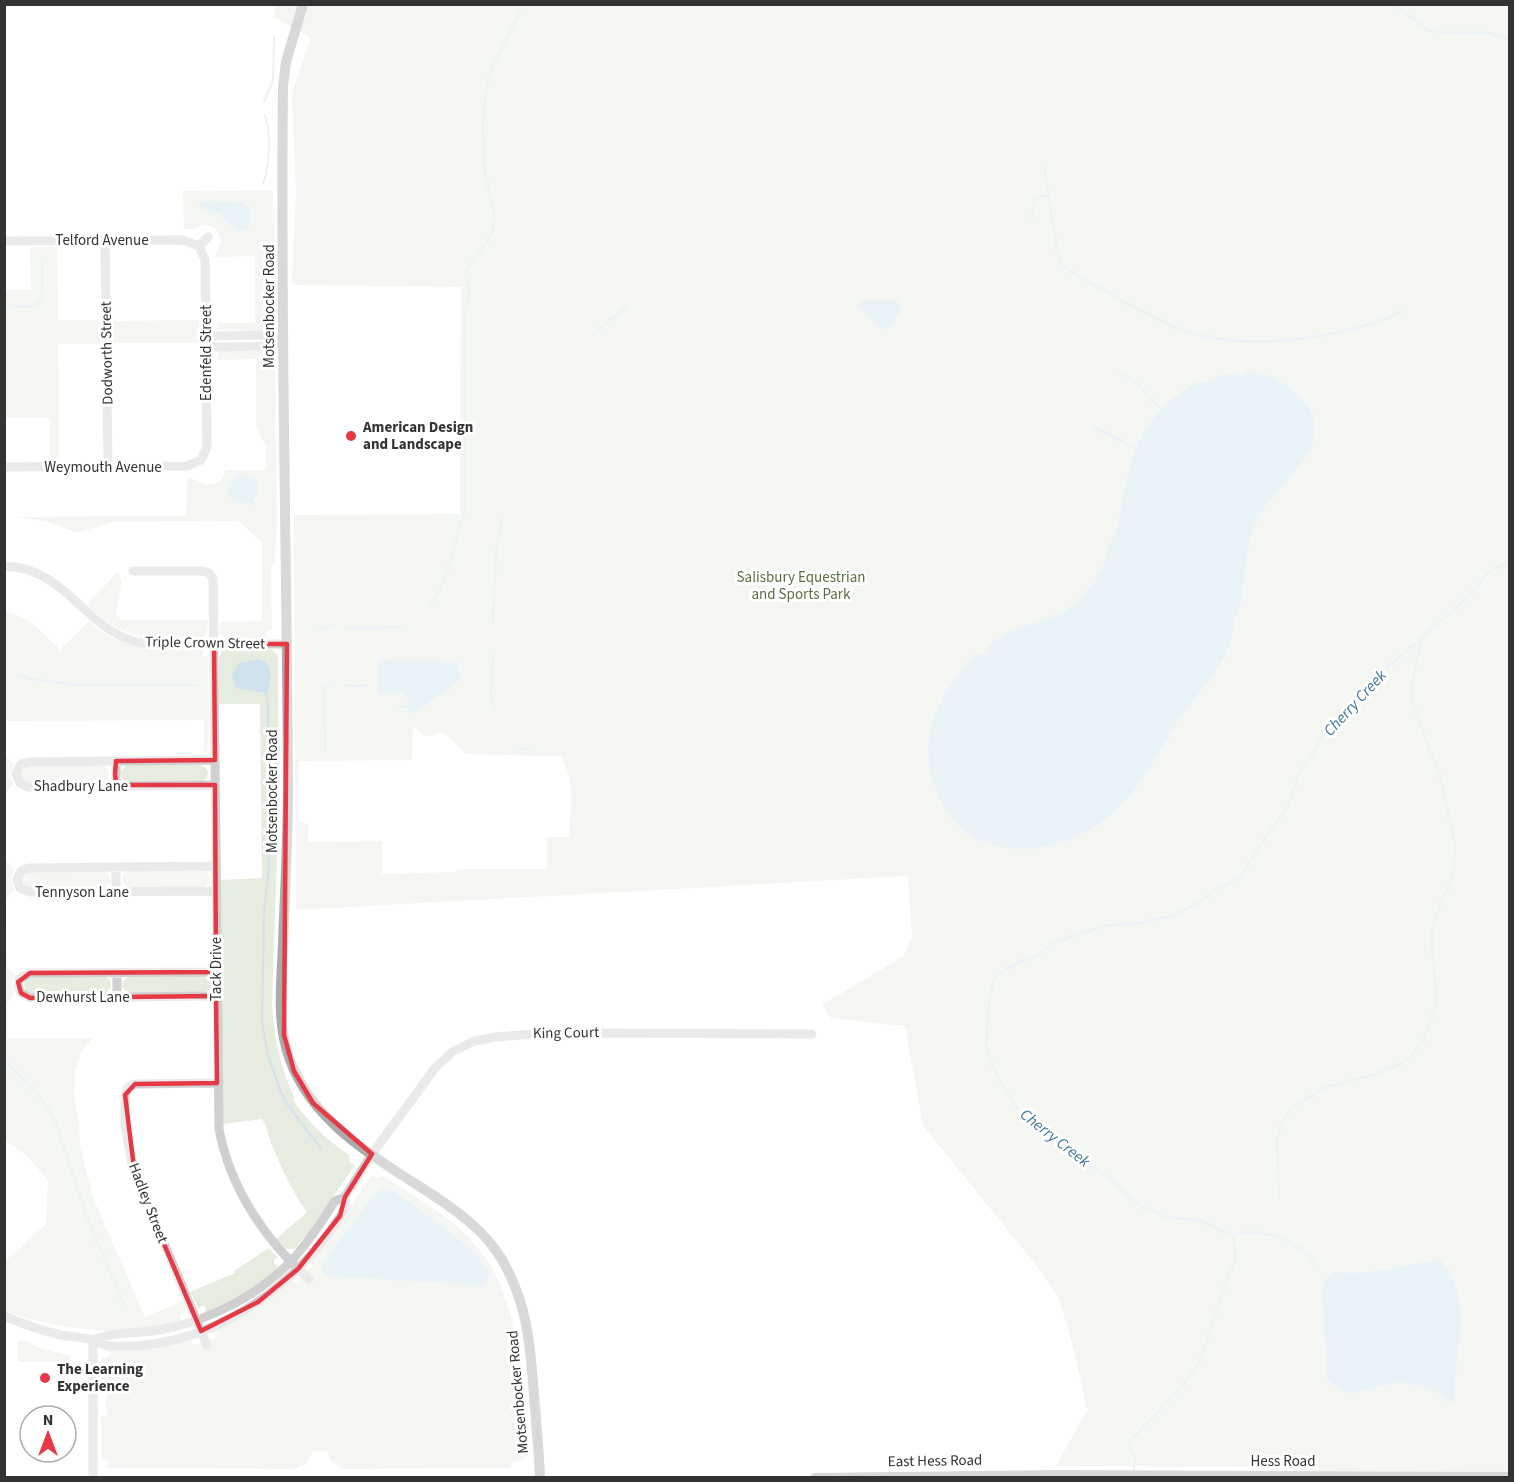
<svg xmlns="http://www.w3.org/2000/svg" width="1514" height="1482" font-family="'Source Sans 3',sans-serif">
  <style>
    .green { fill: #e6ecdf; fill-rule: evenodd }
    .water { fill: #cfe2ee }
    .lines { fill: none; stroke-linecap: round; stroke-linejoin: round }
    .stream { stroke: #cfe2ee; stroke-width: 2 }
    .minor { stroke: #d0d0d0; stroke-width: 9 }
    .major { stroke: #ababab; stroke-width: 10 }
    .marked { fill: none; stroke: #e63946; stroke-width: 4.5; stroke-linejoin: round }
    .poi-dot { fill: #e63946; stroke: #fff; stroke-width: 2 }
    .labels { text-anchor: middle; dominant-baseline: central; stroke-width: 6; stroke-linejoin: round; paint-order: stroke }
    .street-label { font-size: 15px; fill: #333; stroke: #fff }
    .poi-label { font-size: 15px; font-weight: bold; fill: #333; stroke: #fff; text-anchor: start }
    .park-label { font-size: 15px; fill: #56703f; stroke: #fff }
    .water-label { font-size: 16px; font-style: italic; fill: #3f7597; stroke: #fff }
  </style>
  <rect width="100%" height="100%" fill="#fff"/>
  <path class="green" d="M 275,4 L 1509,5 L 1509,1472 L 1301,1471 L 1300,1467 L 1056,1466 L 1087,1410 L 1074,1351 L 1060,1301 L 1044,1276 L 1019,1244 L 923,1126 L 905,1026 L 831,1018 L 822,1005 L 904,956 L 912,935 L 908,876 L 296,910 L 294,515 L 460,514 L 461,287 L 292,285 L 296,191 L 292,93 L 311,38 L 274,17 ZM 413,726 L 424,736 L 435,736 L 436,733 L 445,733 L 466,754 L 560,756 C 576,778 570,811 569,837 L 547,837 L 547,869 L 457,869 L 457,872 L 382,874 L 382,841 L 308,842 L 309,826 L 299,820 L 299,761 L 412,760 Z
    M 273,190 L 274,241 L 268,285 L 269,325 L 262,331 L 217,330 L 217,323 L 255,323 L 255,256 L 215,257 L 221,240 L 216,229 L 205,224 L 192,229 L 184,229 L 183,191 Z
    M 30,247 L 57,247 L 58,320 L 100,320 L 100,344 L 58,344 L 59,461 L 50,461 L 50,418 L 5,418 L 5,290 L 31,290 Z
    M 199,320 L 199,343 L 113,343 L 113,321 Z
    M 266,351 L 274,356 L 275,361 L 277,525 L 274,566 L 271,567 L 272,629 L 266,633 L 268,638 L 227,639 L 219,634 L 219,622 L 262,621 L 262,542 L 238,521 L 112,522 L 77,533 L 49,522 L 16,517 L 186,516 L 187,478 C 200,479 206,490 220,481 L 226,470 L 266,470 L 266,448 L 256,425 L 256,359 L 217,360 L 219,351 Z
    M 118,572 L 122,581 L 116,615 L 122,620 L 208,620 L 207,634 L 201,639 C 149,639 127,643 87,604 Z
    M 4,612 C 29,615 43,633 60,650 L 89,621 C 120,652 158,650 199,649 L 204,650 L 202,656 L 203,657 L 208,656 L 209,720 L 207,754 L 204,753 L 204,720 L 5,721 L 5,756 L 14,764 L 10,776 L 14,784 L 6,793 L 6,861 L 15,870 L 11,876 L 14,890 L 6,899 L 7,967 L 15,975 L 12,983 L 14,994 L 7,1004 L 7,1038 L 93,1038 L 81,1054 L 75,1069 L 74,1098 L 79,1120 L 80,1145 L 92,1195 L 145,1317 L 183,1301 L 186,1313 L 182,1311 L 179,1317 L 183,1319 C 144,1341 45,1329 5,1310 L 5,1261 L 46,1224 L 48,1180 L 27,1156 L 5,1140 Z
    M 227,649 L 271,649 L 278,656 L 279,793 L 272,1006 C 274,1039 281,1069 295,1099 L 292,1098 C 307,1122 326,1139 349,1155 L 350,1163 L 355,1165 L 309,1232 L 294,1249 L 286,1249 L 276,1239 L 307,1212 C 292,1192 282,1169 272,1145 C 268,1137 267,1126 262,1119 L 223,1124 L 220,880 L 262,878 L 260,704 L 219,704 L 219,657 L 223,650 Z
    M 100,765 L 105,766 L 109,772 L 108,779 L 102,783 L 28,783 L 21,778 L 21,772 L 27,766 Z
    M 127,765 L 201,765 L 206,768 L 208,772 L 207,778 L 201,782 L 124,782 L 120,772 Z
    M 204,870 L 208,873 L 210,881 L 204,887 L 129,888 L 122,883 L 123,874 L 128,871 Z
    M 29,871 L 102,871 L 109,875 L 111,881 L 106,887 L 103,888 L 31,889 L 22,882 L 23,877 Z
    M 204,976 L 211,983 L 210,989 L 204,993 L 128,993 L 122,987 L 123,982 L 127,977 Z
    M 31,977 L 105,977 L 110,980 L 111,987 L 106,993 L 33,994 L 25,991 L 24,981 Z
    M 372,1175 L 376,1178 L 383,1176 C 409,1193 436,1208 459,1228 C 525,1286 519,1376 524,1456 L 523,1460 L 511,1463 L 511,1468 L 343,1469 L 330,1460 L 327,1451 L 313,1451 C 309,1461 305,1467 293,1469 L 107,1468 L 110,1464 L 107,1459 L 102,1460 L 101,1417 L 102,1415 L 106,1417 C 109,1411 103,1402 107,1394 L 105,1392 L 101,1394 L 100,1390 L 101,1358 L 105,1359 L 110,1355 L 109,1350 L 192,1339 L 191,1343 L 196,1345 L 215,1338 L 217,1334 L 213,1332 L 215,1330 L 256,1308 L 292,1281 L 294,1280 L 295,1284 L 314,1265 L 309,1264 L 310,1262 L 325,1243 Z
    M 269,1248 L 278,1258 L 274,1259 L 274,1264 L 278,1265 C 269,1282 224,1309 205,1312 L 206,1307 L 201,1306 L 199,1309 L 190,1292 L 235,1273 L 234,1271 Z
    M 18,1341 L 26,1341 L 36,1347 L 70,1356 L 70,1362 L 18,1362 Z"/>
  <path class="water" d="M 207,201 L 242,202 L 251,210 L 249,227 L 246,230 L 236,231 L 219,214 L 202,210 L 198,205 L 200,202 Z
    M 862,300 L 897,300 L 901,312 L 888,328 L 882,329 L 860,308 L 858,304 Z
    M 1247,371 C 1268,373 1286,382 1300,397 C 1343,442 1281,479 1260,514 C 1245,541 1245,574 1241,604 C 1233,618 1233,636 1227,651 C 1215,676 1195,696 1180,718 C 1159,749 1143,786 1115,811 C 1054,866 952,867 931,773 C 924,741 933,709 952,683 C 960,672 967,662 979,653 L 986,655 L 988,654 L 987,648 C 1010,623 1050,625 1075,604 C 1088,592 1099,578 1105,562 C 1108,554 1108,543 1115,536 C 1125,497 1127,450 1154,418 C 1161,410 1171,398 1181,393 C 1187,389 1190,388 1195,382 L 1208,381 L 1233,372 L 1244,375 Z
    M 242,475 L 254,477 L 258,483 L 258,492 L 253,500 L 256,503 L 254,505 L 252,503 L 236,503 C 223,493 226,478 242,475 Z
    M 256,658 C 259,660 262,660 264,661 C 272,666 271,684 268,691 L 264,693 L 236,688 L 232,676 L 235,668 L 240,663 L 256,660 Z
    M 378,660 L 454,661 L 459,667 L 460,680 L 413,714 L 406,708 L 408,700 L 404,692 L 378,693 Z
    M 384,1188 L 389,1189 L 397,1194 C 424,1214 474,1244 489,1273 L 486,1283 L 480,1285 L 327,1276 L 321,1267 L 323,1263 L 376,1192 Z
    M 1440,1259 C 1478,1307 1452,1349 1455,1400 L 1449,1403 L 1442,1394 L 1414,1385 L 1400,1382 L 1352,1393 L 1340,1390 L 1327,1379 L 1322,1290 L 1326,1279 L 1333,1272 C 1365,1277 1408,1265 1440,1259 Z"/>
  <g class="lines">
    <path class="stream" d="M 1395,4 L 1423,27 L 1435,32 L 1488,33 L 1510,40
      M 264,102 L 273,81 L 274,37
      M 1044,167 L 1057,249 L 1061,262 L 1069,271 C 1104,289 1138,312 1175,327 C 1242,354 1338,340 1403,311
      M 263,183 C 270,167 271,131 265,115
      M 1032,219 L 1034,201 L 1040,196 L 1047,196
      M 466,272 C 472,256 489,245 493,229 C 498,211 486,189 485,170 C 483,140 481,107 489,78 C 496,55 510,33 521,11
      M 4,304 C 49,314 42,298 42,262
      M 593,334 L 624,309 L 625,306
      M 1120,373 L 1138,384 L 1162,410
      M 1093,426 L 1137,450
      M 429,607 L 439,592 L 449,565 L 465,510 L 465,310 L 470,290 L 468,280
      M 493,622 L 496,551 L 502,520
      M 347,628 L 401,627
      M 318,629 L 333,625
      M 493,654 L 491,694 L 495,708
      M 17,674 L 31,679 L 76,685 L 197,685
      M 346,686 L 366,686
      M 266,692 L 268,709 L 269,869 L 264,913 L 262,1022 L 268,1055 L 280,1090 L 287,1104 L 321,1149
      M 396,706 L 408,706
      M 516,749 L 530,749
      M 325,750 L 324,686 L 332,686
      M 4,1060 L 37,1094 L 48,1108 L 56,1124 L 87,1217 L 124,1305
      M 1279,1197 L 1277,1140 L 1281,1124 L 1286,1115 L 1296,1105 L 1326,1087 L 1376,1074 L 1402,1063 L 1412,1055 L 1424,1039 L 1437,1002 L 1432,945 L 1432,931 L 1442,899 L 1454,874 L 1455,845 L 1440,776 L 1413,705 L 1411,689 L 1421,640
      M 1232,1235 C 1264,1226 1298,1240 1318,1266
      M 1134,1472 L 1135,1457 L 1129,1446 L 1130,1441 L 1180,1389 L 1196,1367 L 1203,1353 L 1222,1293 L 1235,1261 L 1234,1240 L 1232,1235 L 1211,1225 L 1200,1220 L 1165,1217 L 1143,1207 L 1133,1200 L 1109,1177 L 1080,1160 L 1018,1110 L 999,1080 L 986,1049 L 989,1000 L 994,979 L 1009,967 L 1039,954 L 1052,943 L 1108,925 L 1136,924 L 1170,916 L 1195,905 L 1217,889 L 1240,877 L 1263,841 L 1287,808 L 1300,771 L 1313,754 L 1320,739 L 1332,723 L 1352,704 L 1372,681 L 1467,598 L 1488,573 L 1510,560"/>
    <path class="minor" d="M 105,240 L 108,467
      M 4,241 L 183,240 L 199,246 L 205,260 L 207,447 L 201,460 L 187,466 L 4,467
      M 199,246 L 208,237
      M 268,335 L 284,341 L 271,346 L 215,347 L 206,342 L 214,336 Z
      M 4,566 C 73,568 87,641 152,644 L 287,644
      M 133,571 L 202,571 L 209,573 L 213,579 L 219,1129 C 230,1188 265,1240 309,1279
      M 215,760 L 28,762 L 20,765 L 16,774 L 20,783 L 28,787 L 215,785
      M 116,761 L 116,785
      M 215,866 L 29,868 L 21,871 L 17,880 L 20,888 L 30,892 L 216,891
      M 116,867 L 116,892
      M 216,972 L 30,973 L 19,979 L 18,986 L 21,993 L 30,998 L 216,996
      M 117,973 L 117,997
      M 4,1316 C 23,1324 42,1331 61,1335 C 71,1337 83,1337 93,1340 C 99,1342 103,1346 110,1346 C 185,1350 258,1313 308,1258 C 317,1249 343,1216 345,1206 C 346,1203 345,1200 345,1197
      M 93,1340 C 115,1331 141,1334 165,1329 C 212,1319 259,1295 292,1260 C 309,1242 322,1221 335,1201 L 345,1197 L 372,1154 L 435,1068 L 452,1052 L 475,1041 L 495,1037 L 550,1033 L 812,1034
      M 93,1340 L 93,1478
      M 207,1345 L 133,1170 L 125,1124 L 125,1095 L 128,1087 L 135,1084 L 217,1083"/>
    <path class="major" d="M 303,4 L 286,62 L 283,86 C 280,319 287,552 288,785 C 288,838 285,890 283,943 C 282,977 277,1014 286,1047 C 305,1121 377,1158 436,1197 C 461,1214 485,1232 501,1258 C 528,1304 530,1344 534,1395 C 536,1423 539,1450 540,1478
      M 815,1478 L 1056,1475 L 1510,1477"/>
  </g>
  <path d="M0 0H1514V1482H0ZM 214,644 L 287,644 L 284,1035 L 294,1071 L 313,1103 L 372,1154 L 345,1197 L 340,1216 L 298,1269 L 258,1302 L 201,1331 L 135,1176 L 125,1095 L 135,1084 L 217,1083 L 216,996 L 30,998 L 21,993 L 18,982 L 30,973 L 216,972 L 215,785 L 116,785 L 115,774 L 116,761 L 215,760 Z" fill="#fff" fill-opacity=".55" fill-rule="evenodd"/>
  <path class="marked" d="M 214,644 L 287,644 L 284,1035 L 294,1071 L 313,1103 L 372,1154 L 345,1197 L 340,1216 L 298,1269 L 258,1302 L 201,1331 L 135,1176 L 125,1095 L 135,1084 L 217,1083 L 216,996 L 30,998 L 21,993 L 18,982 L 30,973 L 216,972 L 215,785 L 116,785 L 115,774 L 116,761 L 215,760 Z"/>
  <g class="poi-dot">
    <circle cx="351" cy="436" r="6"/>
    <circle cx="45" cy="1378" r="6"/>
  </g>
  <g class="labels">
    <g class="street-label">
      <text x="102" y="240">Telford Avenue</text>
      <text transform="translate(269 306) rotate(-90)">Motsenbocker Road</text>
      <text transform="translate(107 353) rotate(-91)">Dodworth Street</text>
      <text transform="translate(206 353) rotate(-90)">Edenfeld Street</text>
      <text x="103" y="467">Weymouth Avenue</text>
      <text transform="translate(205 643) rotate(1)">Triple Crown Street</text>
      <text x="81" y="786">Shadbury Lane</text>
      <text transform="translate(272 791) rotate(-90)">Motsenbocker Road</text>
      <text x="82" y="892">Tennyson Lane</text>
      <text transform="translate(216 969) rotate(-90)">Tack Drive</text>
      <text x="83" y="997">Dewhurst Lane</text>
      <text transform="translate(566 1033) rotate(-1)">King Court</text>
      <text transform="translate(148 1203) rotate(69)">Hadley Street</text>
      <text transform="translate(518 1392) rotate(-95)">Motsenbocker Road</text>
      <text transform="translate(935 1461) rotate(-1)">East Hess Road</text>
      <text x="1283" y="1461">Hess Road</text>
    </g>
    <g class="poi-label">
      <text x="363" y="427">American Design<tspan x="363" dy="17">and Landscape</tspan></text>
      <text x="57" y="1369">The Learning<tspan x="57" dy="17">Experience</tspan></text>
    </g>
    <g class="park-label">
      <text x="801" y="577">Salisbury Equestrian<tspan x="801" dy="17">and Sports Park</tspan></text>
    </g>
    <g class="water-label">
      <text transform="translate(1355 703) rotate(-47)">Cherry Creek</text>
      <text transform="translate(1055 1138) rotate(38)">Cherry Creek</text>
    </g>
  </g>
  <rect width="1514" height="1482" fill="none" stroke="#333333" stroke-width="12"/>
  <g transform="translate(48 1434)"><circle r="28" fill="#ffffff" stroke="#adadad" stroke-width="1.5"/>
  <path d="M0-4.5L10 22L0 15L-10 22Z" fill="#e63946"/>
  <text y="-9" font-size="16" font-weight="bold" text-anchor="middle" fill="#333333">N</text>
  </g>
</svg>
